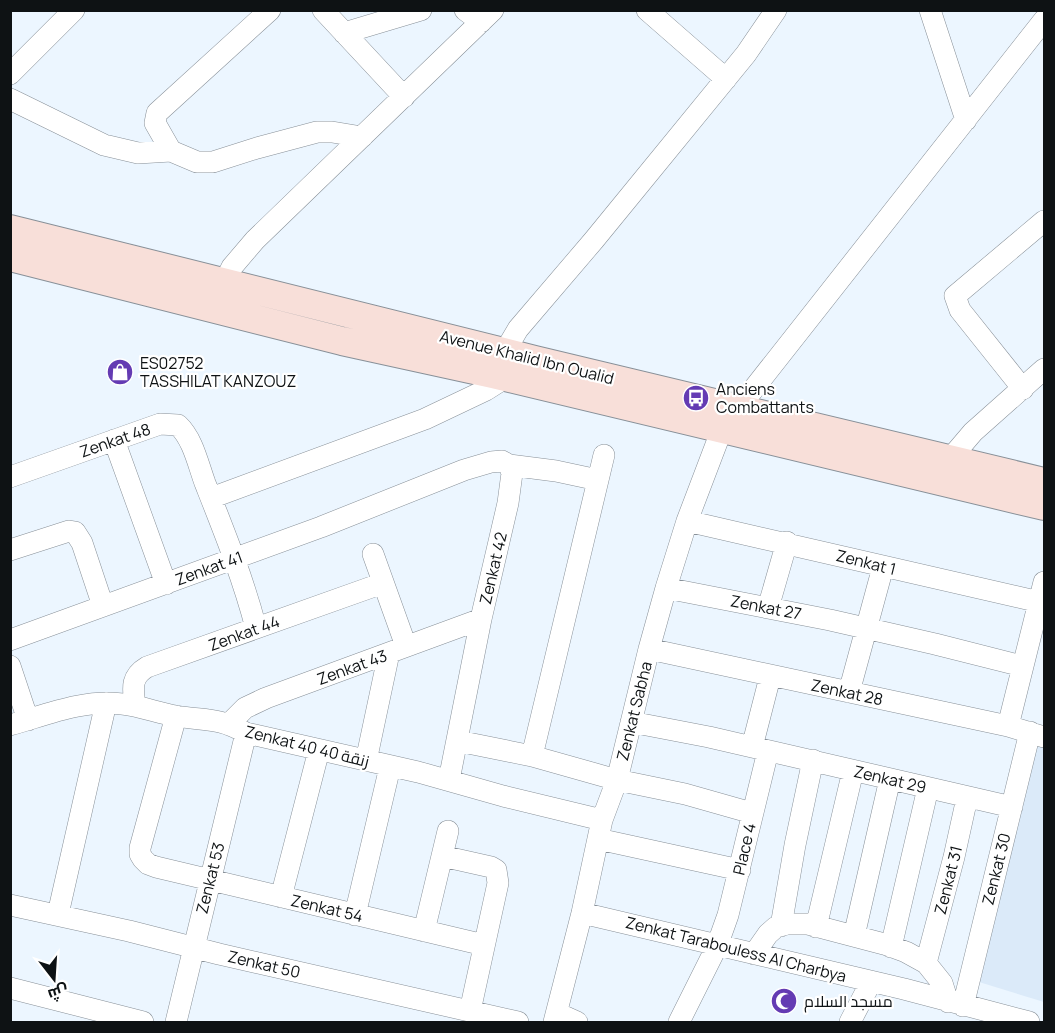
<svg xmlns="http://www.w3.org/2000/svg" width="1055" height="1033" font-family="Manrope,Cairo,sans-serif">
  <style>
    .built { fill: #dbeaf9 }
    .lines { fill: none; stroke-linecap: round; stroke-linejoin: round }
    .street-casing { stroke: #889098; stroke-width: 22 }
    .secondary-casing { stroke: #889098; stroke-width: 30 }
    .street { stroke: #fff; stroke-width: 21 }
    .secondary { stroke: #f8dfd9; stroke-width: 28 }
    .labels { text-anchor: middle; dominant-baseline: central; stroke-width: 4.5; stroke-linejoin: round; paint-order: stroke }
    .street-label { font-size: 16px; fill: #0e1214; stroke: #fff }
    .poi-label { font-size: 16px; fill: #0e1214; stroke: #fff; text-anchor: start }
  </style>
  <rect width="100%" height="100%" fill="#ecf6ff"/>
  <path class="built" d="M 1037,743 L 1044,745 L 1044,1002 L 979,982 Z"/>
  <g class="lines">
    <defs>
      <path id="street" d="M 323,10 L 404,97
        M 465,10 L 481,22
        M 647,10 L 726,79
        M 930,10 L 966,120
        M 344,33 L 421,10
        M 10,74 L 74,10
        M 10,99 L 104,145 L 138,153 L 171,151 L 197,162 L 213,162 L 257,148 L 317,132 L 332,132 L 362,137
        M 171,151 L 155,123 L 157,113 L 270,10
        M 224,283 L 232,267 L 255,240 L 493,10
        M 498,363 L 518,329 L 594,240 L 746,54 L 776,10
        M 1023,389 L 960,310 L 955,296 L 1044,221
        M 114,440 L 166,584
        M 950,459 L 973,432 L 1044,369
        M 509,465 L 556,471 L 598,480
        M 10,477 L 160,424 L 178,425 C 193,439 198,464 205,483 C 224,531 243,578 256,628
        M 211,498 L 425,419 L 486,390 L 505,378
        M 687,521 L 1044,603
        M 10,550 L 69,531 L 75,532 L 82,543 L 103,606
        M 373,554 L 406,646
        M 666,588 L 830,620 L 935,644 L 1022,666
        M 768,608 L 787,542
        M 10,640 L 321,527 L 464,470 L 491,462 L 502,461 L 509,465 L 512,473 L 508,503 L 481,619 L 449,780
        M 649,649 L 1008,726 L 1044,737
        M 10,666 L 28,720
        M 849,692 L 883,567
        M 135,706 C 133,689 130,677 147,667 L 383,583
        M 176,716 L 140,848 L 140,854 L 143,859 L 148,864 L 156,867 L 484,945
        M 631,722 L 709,737 L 1012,807
        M 229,724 L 245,708 L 266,698 L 481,619
        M 10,725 C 46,715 84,699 122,704 C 141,706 158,713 176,716 C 206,721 218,717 246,733 L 418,772 L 503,796 L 602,820
        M 1008,726 L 1044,582
        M 458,741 L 532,756 L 617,780 L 685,794 L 752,813
        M 752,747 L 770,677
        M 532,756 L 604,455
        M 366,761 L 389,653
        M 598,839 L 740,870
        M 442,856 L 491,867 L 496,870 L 498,883 L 470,1011
        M 281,897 L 319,750
        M 10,905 L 129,931 L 219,954 L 518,1022
        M 582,913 L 904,989 L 1029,1022
        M 58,914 L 106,703
        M 355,915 L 390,767
        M 781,926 L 795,845 L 813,760
        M 816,927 L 853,771
        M 424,931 L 448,831
        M 854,936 L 890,779
        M 891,947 L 928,788
        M 754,954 L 768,934 L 776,927 L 787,924 L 808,924 L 884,944 L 906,952 L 926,963 L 942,983 L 948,1002
        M 926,963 L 954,857 L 967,798
        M 10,988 L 143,1022
        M 963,1006 L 1030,732
        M 557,1013 L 577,1022
        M 176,1022 L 246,733
        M 554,1022 L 582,913 L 602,820 L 617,780 L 649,649 L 666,588 L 687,521 L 722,429 L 1044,20
        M 679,1022 L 717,946 L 728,915 L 768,751
        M 850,1022 L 871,982"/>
      <path id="secondary" d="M 10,229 L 535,360 L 1044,482
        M 10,257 L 342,341 L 493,374 L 1044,506"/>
    </defs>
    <use href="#street" class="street-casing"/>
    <use href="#secondary" class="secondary-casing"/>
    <use href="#street" class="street"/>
    <use href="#secondary" class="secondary"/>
  </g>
  <defs>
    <symbol id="shop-disc" viewBox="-11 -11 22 22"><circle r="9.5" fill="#643bb3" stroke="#fff"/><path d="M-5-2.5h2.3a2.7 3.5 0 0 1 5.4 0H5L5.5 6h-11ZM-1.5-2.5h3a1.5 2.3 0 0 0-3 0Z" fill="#fff"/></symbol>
    <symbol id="bus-disc" viewBox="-11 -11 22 22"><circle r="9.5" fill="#643bb3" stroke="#fff"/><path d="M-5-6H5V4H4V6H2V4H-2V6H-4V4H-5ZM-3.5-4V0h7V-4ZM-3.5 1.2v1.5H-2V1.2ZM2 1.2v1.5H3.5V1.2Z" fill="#fff"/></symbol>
    <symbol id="mosque-disc" viewBox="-11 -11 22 22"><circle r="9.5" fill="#643bb3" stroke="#fff"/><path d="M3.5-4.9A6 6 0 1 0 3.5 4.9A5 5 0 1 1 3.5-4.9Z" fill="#fff"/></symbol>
  </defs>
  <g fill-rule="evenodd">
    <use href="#shop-disc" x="105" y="357" width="30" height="30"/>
    <use href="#bus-disc" x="681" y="383" width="30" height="30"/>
    <use href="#mosque-disc" x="769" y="986" width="30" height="30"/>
  </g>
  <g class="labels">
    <g class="street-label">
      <text transform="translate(527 357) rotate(14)">Avenue Khalid Ibn Oualid</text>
      <text transform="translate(115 440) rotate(-19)">Zenkat 48</text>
      <text transform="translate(866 562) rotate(14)">Zenkat 1</text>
      <text transform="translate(209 568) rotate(-20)">Zenkat 41</text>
      <text transform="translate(493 568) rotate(-77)">Zenkat 42</text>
      <text transform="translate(766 607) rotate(11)">Zenkat 27</text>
      <text transform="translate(244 633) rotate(-20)">Zenkat 44</text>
      <text transform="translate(352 667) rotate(-20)">Zenkat 43</text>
      <text transform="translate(847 692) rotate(12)">Zenkat 28</text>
      <text transform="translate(634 711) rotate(-76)">Zenkat Sabha</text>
      <text transform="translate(307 746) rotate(14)">Zenkat 40 زنقة 40</text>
      <text transform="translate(890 779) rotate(13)">Zenkat 29</text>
      <text transform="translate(744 849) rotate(-77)">Place 4</text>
      <text transform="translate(996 869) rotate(-76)">Zenkat 30</text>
      <text transform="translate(210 878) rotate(-76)">Zenkat 53</text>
      <text transform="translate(948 880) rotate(-76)">Zenkat 31</text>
      <text transform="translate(327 908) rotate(13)">Zenkat 54</text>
      <text transform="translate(736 949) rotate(14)">Zenkat Tarabouless Al Charbya</text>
      <text transform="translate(264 964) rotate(13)">Zenkat 50</text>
    </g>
    <g class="poi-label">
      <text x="140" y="363">ES02752<tspan x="140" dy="18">TASSHILAT KANZOUZ</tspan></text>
      <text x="716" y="389">Anciens<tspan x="716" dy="18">Combattants</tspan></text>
      <text x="804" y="1001">مسجد السلام</text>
    </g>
  </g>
  <rect width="1055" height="1033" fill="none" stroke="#0e1214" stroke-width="24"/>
  <g transform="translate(54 979) rotate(163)" stroke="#ffffff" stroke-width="4.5" paint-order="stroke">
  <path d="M0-4.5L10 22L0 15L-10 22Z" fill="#0e1214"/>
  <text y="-9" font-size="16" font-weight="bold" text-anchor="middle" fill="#0e1214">ش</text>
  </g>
</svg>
